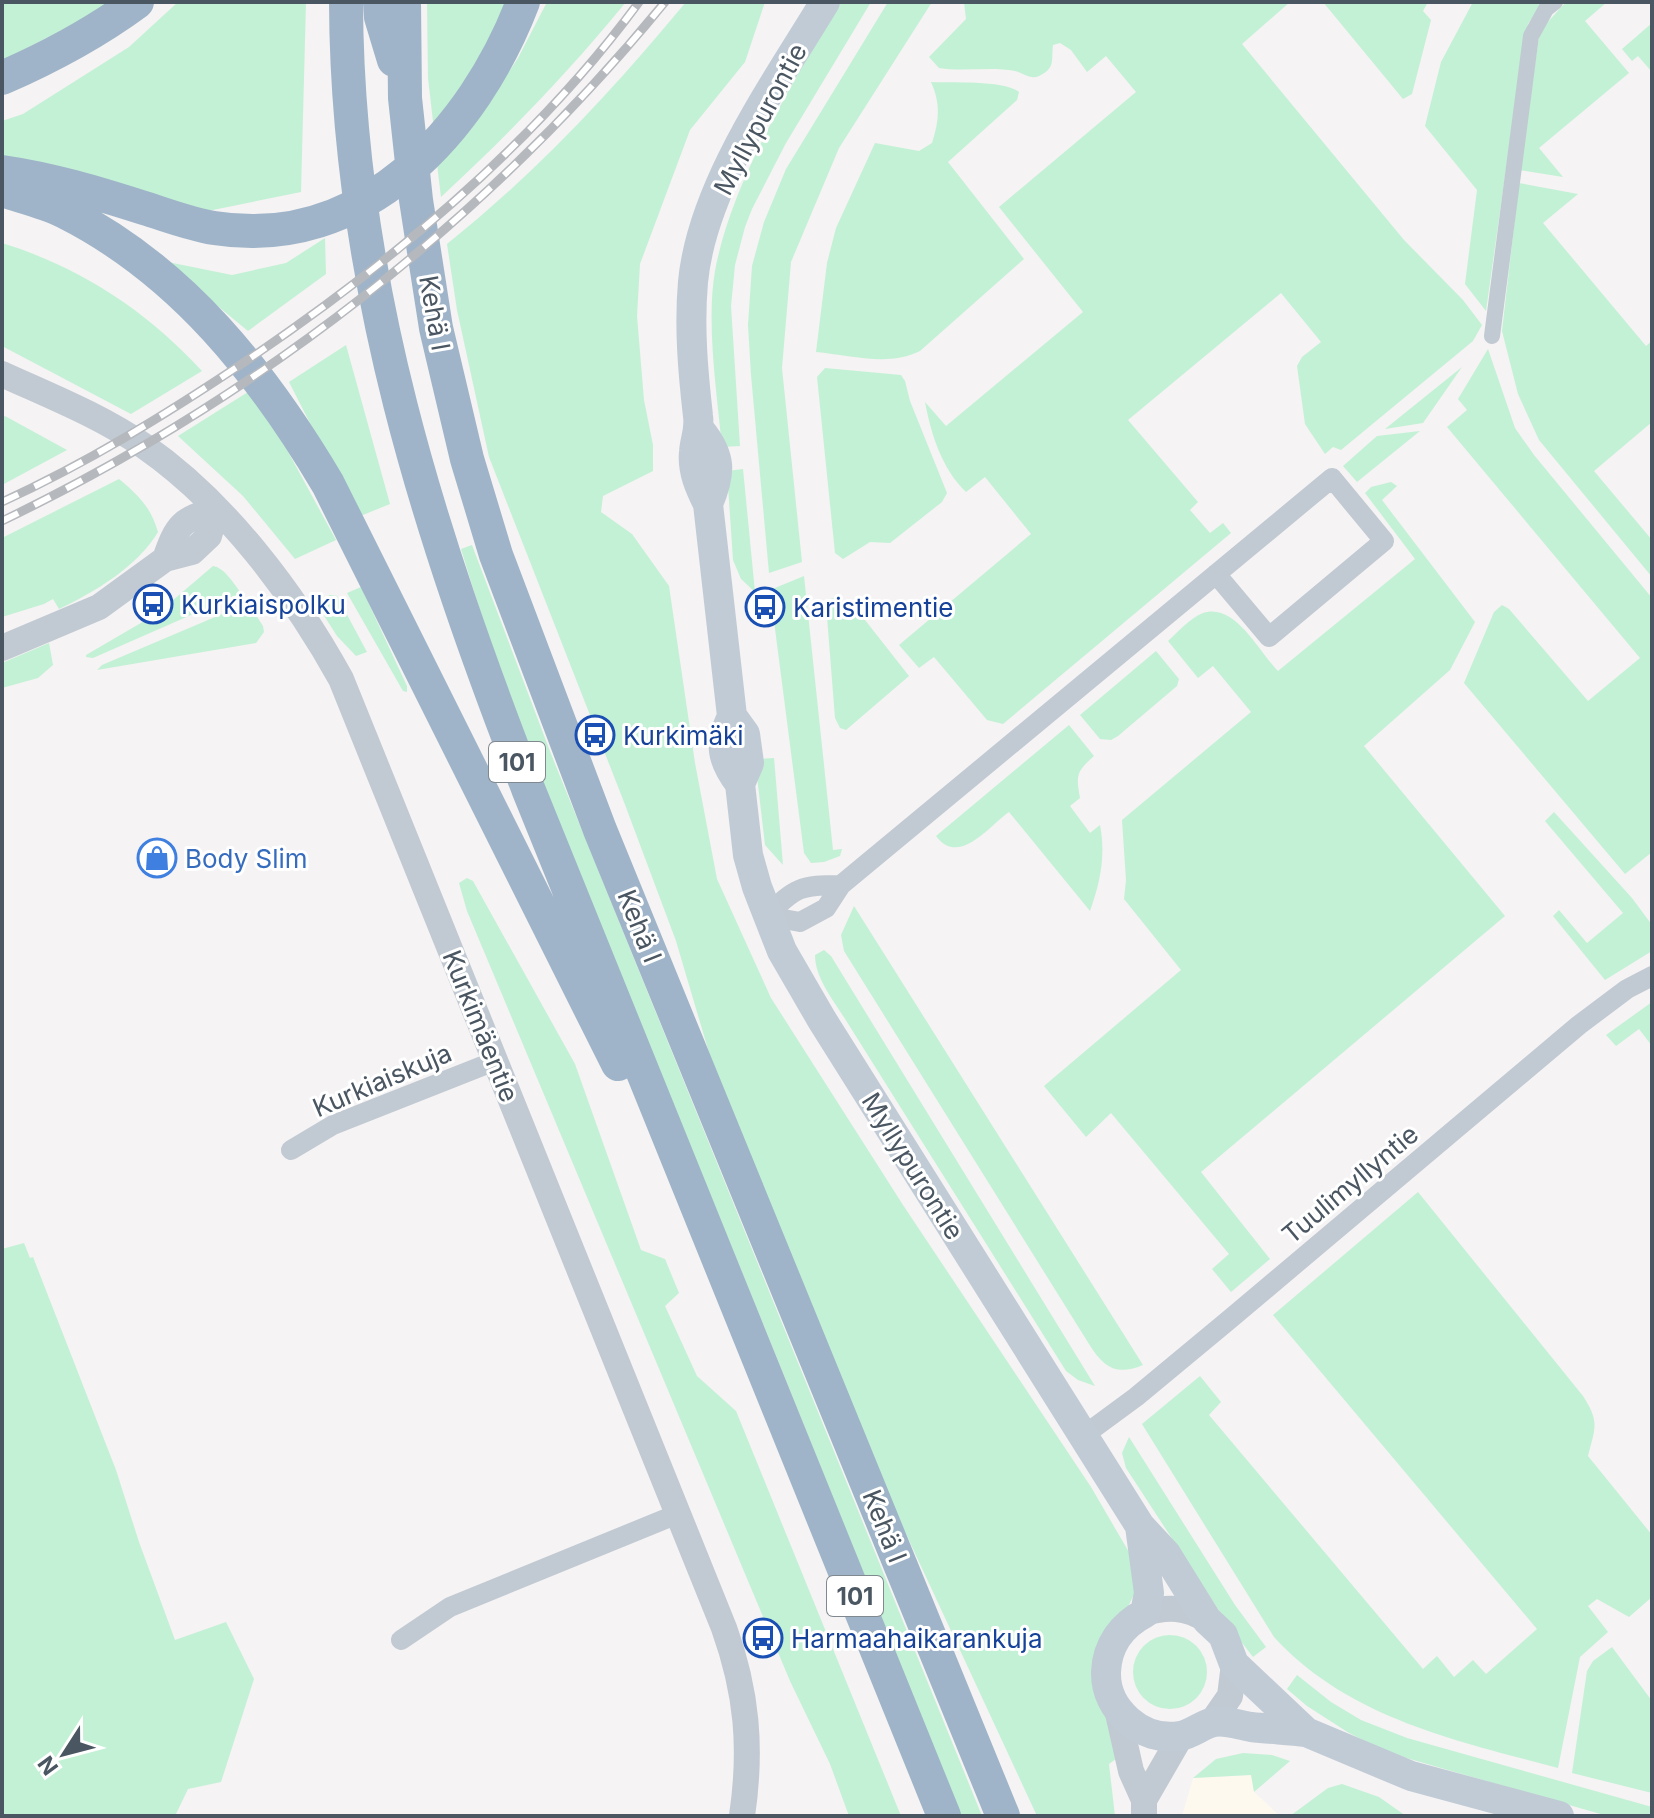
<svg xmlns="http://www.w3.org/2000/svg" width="1654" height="1818" font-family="Inter,sans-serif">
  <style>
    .commercial { fill: #fdf9ef }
    .green { fill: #c3f1d5 }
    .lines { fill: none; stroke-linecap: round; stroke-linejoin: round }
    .pedestrian { stroke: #c1cad2; stroke-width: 16 }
    .minor { stroke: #c1cad2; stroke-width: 20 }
    .tertiary { stroke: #c1cad2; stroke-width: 26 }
    .secondary { stroke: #c1cbd6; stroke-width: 30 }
    .trunk { stroke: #9fb4c9; stroke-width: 34 }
    .rail-casing { stroke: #b5b8bd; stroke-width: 9 }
    .rail { stroke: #fff; stroke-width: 6; stroke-dasharray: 18; stroke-linecap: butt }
    .labels { text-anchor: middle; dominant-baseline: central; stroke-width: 6; stroke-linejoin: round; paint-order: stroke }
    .shield { fill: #fff; stroke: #808990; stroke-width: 2 }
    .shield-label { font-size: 24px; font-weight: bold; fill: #4a5661 }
    .street-label { font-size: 26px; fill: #4a5661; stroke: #fff }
    .transit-label { font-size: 26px; fill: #164399; stroke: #fff; text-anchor: start }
    .shop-label { font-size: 26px; fill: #366cbe; stroke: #fff; text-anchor: start }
  </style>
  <rect width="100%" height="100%" fill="#f5f3f3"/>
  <path class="commercial" d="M 1252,1775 L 1254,1792 L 1280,1816 L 1182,1816 L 1193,1778 Z"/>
  <path class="green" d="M 2,2 L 116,2 L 2,61 Z
    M 178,2 L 306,2 L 301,192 L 203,212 L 2,157 L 2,121 L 23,114 L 129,47 Z
    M 427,2 L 512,2 L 489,52 L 434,130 L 428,78 Z
    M 547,2 L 626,2 C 569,72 507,136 441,197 L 437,164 L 472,128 L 518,58 Z
    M 686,2 L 765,2 L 745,62 L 690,130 L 640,264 L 637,316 L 644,400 L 653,445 L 653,471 L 603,496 L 601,512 L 632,534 L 669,586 L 695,763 L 717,879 L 771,998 L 903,1205 L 1091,1487 L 1133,1559 L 1135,1592 L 1128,1607 L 1102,1639 L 1120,1756 L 1109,1764 L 1115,1816 L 1037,1816 L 894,1508 L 710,1056 L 676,941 L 624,802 L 489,457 L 457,310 L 447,244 C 536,173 614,89 686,2 Z
    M 841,2 L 871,2 L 786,143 L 752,209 L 745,227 L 735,265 L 731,306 L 740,446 L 722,447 C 717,394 706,323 715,271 C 731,183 794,79 841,2 Z
    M 888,2 L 932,2 L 839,148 L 791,262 L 782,368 L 802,562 L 769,573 L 751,375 L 748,325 L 752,266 L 764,222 L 786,169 Z
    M 964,2 L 1290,2 L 1242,44 L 1404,240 L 1463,300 L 1482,325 L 1473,341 L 1341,450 L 1333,447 L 1325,454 L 1305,424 L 1297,366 L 1302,357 L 1321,342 L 1281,293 L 1128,420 L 1198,502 L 1190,510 L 1210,533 L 1223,523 L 1231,533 L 1003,724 L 987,720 L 934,657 L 919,668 L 899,645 L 1031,534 L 985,477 L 966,492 C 942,469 931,434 925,402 L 946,426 L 1083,312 L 999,207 L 1136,92 L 1106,56 L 1087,72 L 1071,50 L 1060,43 L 1053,45 C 1051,60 1056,68 1039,76 C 1030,80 1024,73 1015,71 C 991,66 964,72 939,68 L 929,57 L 966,19 Z
    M 1323,2 L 1428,2 L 1423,11 L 1431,20 L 1412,94 L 1403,99 Z
    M 1473,2 L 1543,2 L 1528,24 L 1523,48 L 1486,311 L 1465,284 L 1477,190 L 1425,126 L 1441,62 Z
    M 1566,2 L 1607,2 L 1585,21 L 1629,73 L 1539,148 L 1563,177 L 1519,170 L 1539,37 L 1545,25 Z
    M 1652,23 L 1652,72 L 1638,56 L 1632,61 L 1622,49 Z
    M 931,82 C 951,83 1004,80 1019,92 L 1017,100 L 948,162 L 1024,259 L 920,351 C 889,367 849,355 816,352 L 827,263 L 836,228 L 875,143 L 919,151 L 932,143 C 939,121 941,104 931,82 Z
    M 1519,183 L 1578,194 L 1543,223 L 1646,346 L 1652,341 L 1652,422 L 1594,471 L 1652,540 L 1652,577 L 1539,440 L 1518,394 L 1502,331 Z
    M 325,238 L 326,274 L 248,331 L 163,261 L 232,275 L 286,263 Z
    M 2,243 C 80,267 147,311 202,371 L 131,414 L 2,346 Z
    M 346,345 L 390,504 L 358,517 L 289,382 Z
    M 1488,349 L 1515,428 L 1534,455 L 1652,598 L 1652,852 L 1625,874 L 1464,683 L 1494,612 L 1502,605 L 1509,609 L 1588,701 L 1640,658 L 1447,427 L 1467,410 L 1458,399 Z
    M 1462,367 L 1423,423 L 1385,429 Z
    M 825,368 L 901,375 L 905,381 L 910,401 L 947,493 L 942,502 L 890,543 L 870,542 L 843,559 L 835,553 L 817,377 Z
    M 248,392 L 286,448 L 336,540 L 295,559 L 243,496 L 178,436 Z
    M 5,416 L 67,450 L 2,485 L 2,418 Z
    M 1420,431 L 1357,482 L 1343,466 L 1377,436 Z
    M 743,469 L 755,592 L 741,579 L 733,560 L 727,471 Z
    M 119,479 C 138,495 151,507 158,532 C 138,566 95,592 59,609 L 53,599 L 44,604 L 2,617 L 2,538 Z
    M 1391,482 L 1397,486 L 1382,500 L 1475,622 L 1450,670 L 1364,746 L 1505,916 L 1201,1172 L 1270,1259 L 1231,1292 L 1212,1269 L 1229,1254 L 1111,1113 L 1086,1137 L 1044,1086 L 1181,970 L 1124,899 L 1126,880 L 1122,820 L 1251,712 L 1213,666 L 1198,678 L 1168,641 C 1178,632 1190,618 1203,613 C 1235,602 1259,652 1278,671 L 1415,559 L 1365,493 L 1371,487 Z
    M 472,545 L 551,754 L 982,1816 L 959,1816 C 880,1617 802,1417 720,1219 C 628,998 529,778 461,549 Z
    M 213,566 C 225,568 234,584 241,593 L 93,658 L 86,657 L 86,655 L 158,613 Z
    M 804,576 L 833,850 L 842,849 L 840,856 L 824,862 L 811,863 L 804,853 L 770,590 Z
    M 361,587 L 407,686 L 407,692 L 403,691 L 347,593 Z
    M 330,595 L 337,596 L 367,652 L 356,656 L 337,636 L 316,603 Z
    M 836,598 L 854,606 L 909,676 L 846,730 L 840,728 L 835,718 L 826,604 L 830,599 Z
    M 248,603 L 263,626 L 264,632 L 256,643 L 97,670 L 102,665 Z
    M 49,643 L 53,665 L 38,678 L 2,688 L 2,663 Z
    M 1156,651 L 1179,679 L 1177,686 L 1118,736 L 1111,740 L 1100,739 L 1080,715 Z
    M 1069,725 L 1094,756 C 1076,772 1076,775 1080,798 L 1070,806 L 1090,833 L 1100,825 C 1106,856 1100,883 1090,911 L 1009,812 C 989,826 959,867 936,836 Z
    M 774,758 L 783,865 L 765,845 L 755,759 Z
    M 1554,812 L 1632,898 L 1652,925 L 1652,951 L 1605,980 L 1553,916 L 1559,910 L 1587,943 L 1623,913 L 1545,821 Z
    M 467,878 L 473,881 L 575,1064 L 641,1250 L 665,1259 L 679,1293 L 665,1306 L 697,1376 L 736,1411 L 901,1816 L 849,1816 L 830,1764 L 790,1681 L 467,911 L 459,883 Z
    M 854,906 L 1143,1365 C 1116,1376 1104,1368 1089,1344 L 844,951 L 841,935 Z
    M 824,950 L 831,956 L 1095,1386 L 1078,1380 L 1066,1371 L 847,1022 C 835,1002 815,979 815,955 Z
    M 1652,1002 L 1652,1046 L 1639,1029 L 1616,1046 L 1606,1035 Z
    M 1418,1192 L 1583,1396 C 1600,1422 1595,1428 1588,1456 L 1652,1535 L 1652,1597 L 1629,1617 L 1597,1599 L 1588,1606 L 1608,1632 L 1580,1657 L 1558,1768 C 1457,1741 1348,1718 1274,1637 L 1142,1424 L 1200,1376 L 1221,1402 L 1209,1415 L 1423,1669 L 1437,1656 L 1454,1677 L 1473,1660 L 1486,1674 L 1537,1629 L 1273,1315 Z
    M 24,1243 L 30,1258 L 33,1257 L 116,1470 L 139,1542 L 175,1640 L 226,1622 L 254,1679 L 221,1782 L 188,1789 L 175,1816 L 2,1816 L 2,1249 Z
    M 1129,1437 L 1235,1605 L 1266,1647 L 1253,1657 L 1229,1626 L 1126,1468 L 1122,1453 Z
    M1133 1672a37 37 0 1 1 74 0a37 37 0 1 1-74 0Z
    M 1612,1647 L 1652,1701 L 1652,1793 L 1572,1773 L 1587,1671 L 1593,1661 Z
    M 1297,1675 L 1331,1702 L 1361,1720 L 1407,1738 L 1652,1807 L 1652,1816 L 1604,1815 L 1389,1753 L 1349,1733 L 1307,1706 L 1287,1689 Z
    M 1243,1753 L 1272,1755 L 1290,1761 L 1254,1792 L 1251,1775 L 1193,1778 L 1216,1759 Z
    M 1342,1784 L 1379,1797 L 1406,1816 L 1290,1816 L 1328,1788 Z"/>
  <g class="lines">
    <path class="pedestrian" d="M 1492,336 L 1531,36 L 1546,9 L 1555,2"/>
    <path class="minor" d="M 767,916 L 800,922 L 826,908 L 841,885 L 1332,478 L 1384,541 L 1269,637 L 1216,574
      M 767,916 C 795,887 801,885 841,885
      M 291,1150 L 333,1125 L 495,1061
      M 1083,1436 L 1136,1397 L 1230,1319 L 1579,1025 L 1627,989 L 1652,976
      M 401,1640 L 450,1607 L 680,1513"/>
    <path class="tertiary" d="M 2,374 C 50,396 101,416 144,446 C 226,503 294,594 341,679 L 724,1628 C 747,1692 752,1748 742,1816
      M 165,559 C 177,525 181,519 216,510
      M 2,648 L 99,607 L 165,559 L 192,552 L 209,536 L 216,510
      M 1145,1613 C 1168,1606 1186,1607 1207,1620
      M 1117,1709 L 1131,1771 L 1144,1800 L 1144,1816
      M 1212,1722 L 1230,1696 L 1234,1664
      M 1144,1800 L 1181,1736"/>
    <path class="secondary" d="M 825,2 C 776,83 702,186 693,282 C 689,327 693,372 698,416 C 700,430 695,439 694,452 C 692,471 700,488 708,504 L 732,716 L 745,734 L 749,763 L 740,784 L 748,855 L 757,887 L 782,951 L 822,1020 L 1140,1526 L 1166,1554 L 1207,1620 L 1223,1635 L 1234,1664 L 1306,1732 L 1411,1776 L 1559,1816
      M 700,430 C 722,457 721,473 708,504
      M 732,716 C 719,744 721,759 740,784
      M 1140,1526 L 1149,1593 L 1145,1613 C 1122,1625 1107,1645 1106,1672 C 1105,1710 1142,1742 1180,1736 C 1192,1734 1203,1724 1214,1722 C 1226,1720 1239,1725 1251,1727 C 1269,1729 1288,1730 1306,1732"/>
    <path class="trunk" d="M 346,2 C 347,281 429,534 529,791 L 944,1816
      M 380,2 L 381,17 L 394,60
      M 404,2 L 405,98 L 416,200 L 436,328 L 467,459 L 496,555 L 600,830 L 1003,1816
      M 2,78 C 50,57 95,33 137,2
      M 2,172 C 51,179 97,193 144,208 C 167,215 190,224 214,228 C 364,252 474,130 523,2
      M 2,190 C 23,197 46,202 65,212 C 182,271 262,373 328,484 L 618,1064"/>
    <defs>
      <path id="rail" d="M 2,502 C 87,463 165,415 243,363 C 389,265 534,145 639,2
        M 2,521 C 256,399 487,220 665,2"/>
    </defs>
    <use href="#rail" class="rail-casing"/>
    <use href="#rail" class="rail"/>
  </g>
  <defs>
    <symbol id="bus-ring" viewBox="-11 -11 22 22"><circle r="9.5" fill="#fff" stroke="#1a4fb4" stroke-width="1.5"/><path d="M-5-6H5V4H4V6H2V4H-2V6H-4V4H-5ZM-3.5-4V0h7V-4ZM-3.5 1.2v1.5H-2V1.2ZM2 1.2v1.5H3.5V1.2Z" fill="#1a4fb4"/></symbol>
    <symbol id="shop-ring" viewBox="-11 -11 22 22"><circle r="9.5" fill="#fff" stroke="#3f7fe0" stroke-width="1.5"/><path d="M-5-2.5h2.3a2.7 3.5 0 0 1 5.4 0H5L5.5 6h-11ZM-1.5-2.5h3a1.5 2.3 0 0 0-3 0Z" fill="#3f7fe0"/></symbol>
  </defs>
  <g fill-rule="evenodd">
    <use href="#bus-ring" x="131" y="582" width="44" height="44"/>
    <use href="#bus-ring" x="743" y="585" width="44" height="44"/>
    <use href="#bus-ring" x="573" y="713" width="44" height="44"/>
    <use href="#shop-ring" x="135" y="836" width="44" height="44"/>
    <use href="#bus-ring" x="741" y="1616" width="44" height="44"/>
  </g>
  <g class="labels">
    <g class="shield">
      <rect x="489" y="742" width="56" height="40" rx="6"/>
      <rect x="827" y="1576" width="56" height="40" rx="6"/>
    </g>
    <g class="shield-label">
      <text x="517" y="762">101</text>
      <text x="855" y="1596">101</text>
    </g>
    <g class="street-label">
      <text transform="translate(760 119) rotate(-62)">Myllypurontie</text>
      <text transform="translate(435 313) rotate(80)">Kehä I</text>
      <text transform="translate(640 926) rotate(68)">Kehä I</text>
      <text transform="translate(481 1026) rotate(68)">Kurkimäentie</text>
      <text transform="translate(382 1080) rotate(-23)">Kurkiaiskuja</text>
      <text transform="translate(913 1166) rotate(58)">Myllypurontie</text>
      <text transform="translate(1350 1184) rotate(-40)">Tuulimyllyntie</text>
      <text transform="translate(885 1526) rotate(68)">Kehä I</text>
    </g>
    <g class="transit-label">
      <text x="181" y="604">Kurkiaispolku</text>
      <text x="793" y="607">Karistimentie</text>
      <text x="623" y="735">Kurkimäki</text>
      <text x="791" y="1638">Harmaahaikarankuja</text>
    </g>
    <g class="shop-label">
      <text x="185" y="858">Body Slim</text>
    </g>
  </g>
  <rect width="1654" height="1818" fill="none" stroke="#4a5661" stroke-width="8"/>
  <g transform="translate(64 1754) rotate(234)" stroke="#ffffff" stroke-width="6" paint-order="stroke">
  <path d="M0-6L14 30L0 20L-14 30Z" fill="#4a5661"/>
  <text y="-12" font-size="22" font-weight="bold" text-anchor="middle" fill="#4a5661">N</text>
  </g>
</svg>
